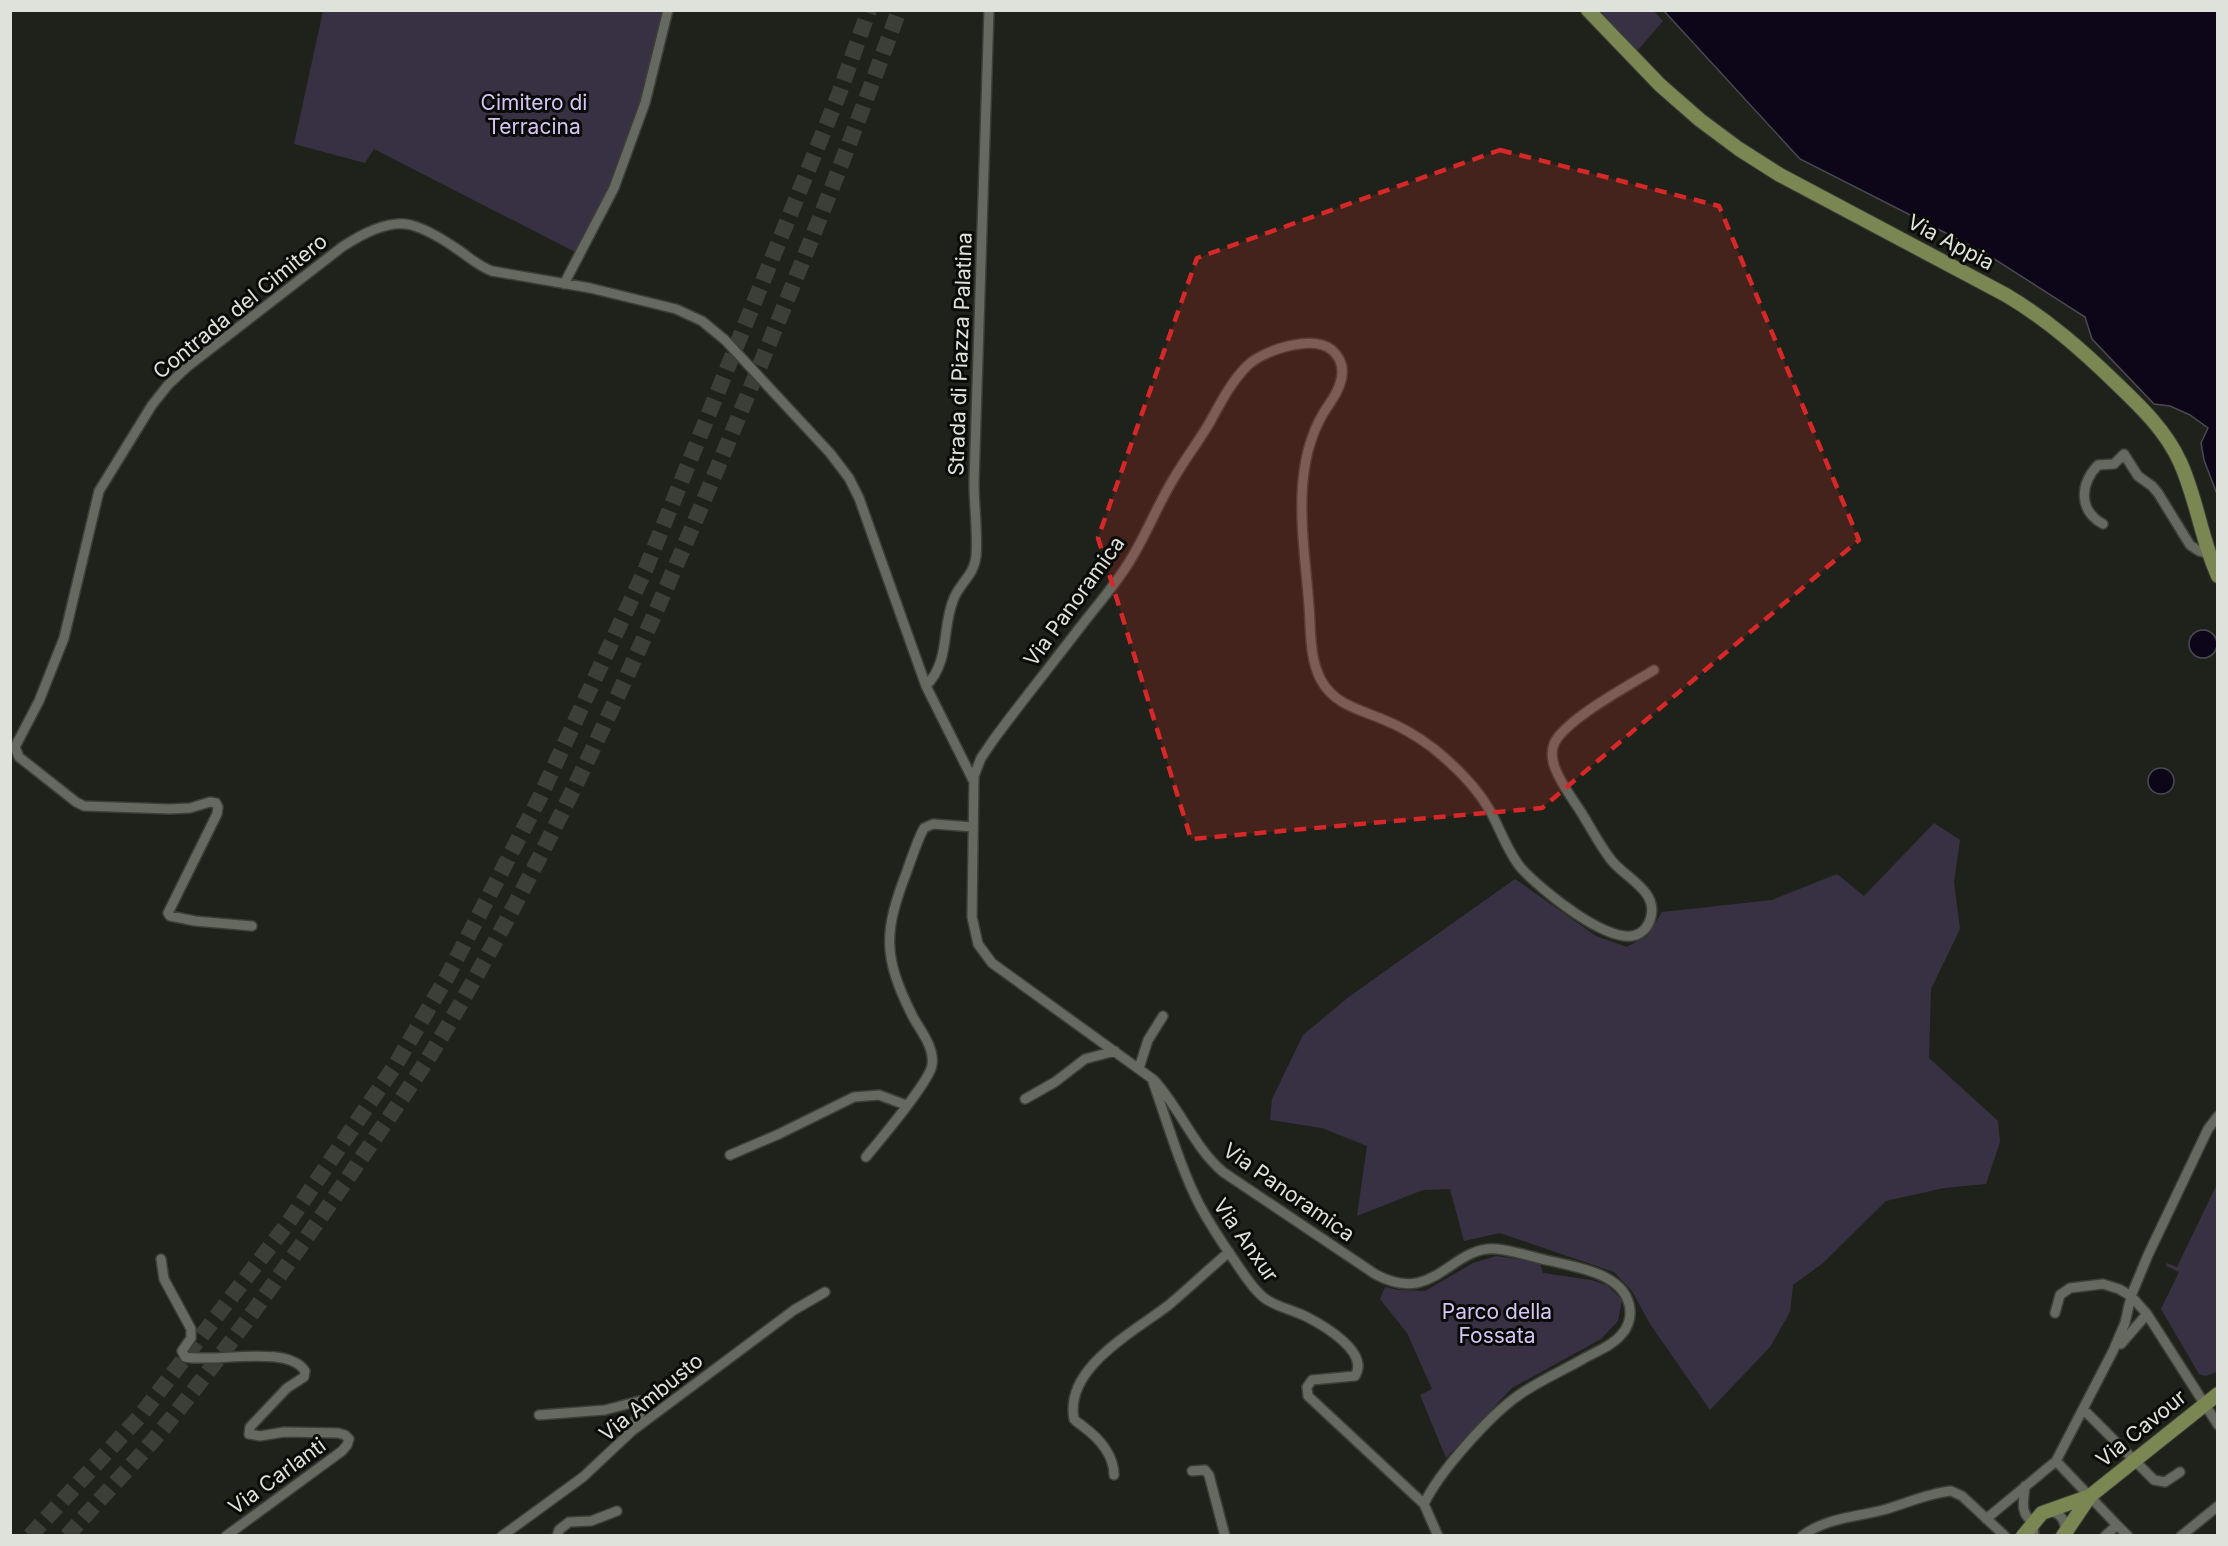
<svg xmlns="http://www.w3.org/2000/svg" width="2228" height="1546" font-family="Inter,sans-serif">
  <style>
    .green { fill: #383144 }
    .water { fill: #0d0619; stroke: #4c4853; stroke-width: 1.5 }
    .lines { fill: none; stroke-linecap: round; stroke-linejoin: round }
    .highway-tunnel { stroke: #3c3f37; stroke-width: 16; stroke-dasharray: 16 8; stroke-linecap: butt }
    .street-casing { stroke: #3c3e38; stroke-width: 12 }
    .secondary-casing { stroke: #3c3e38; stroke-width: 16 }
    .street { stroke: #66695f; stroke-width: 9 }
    .secondary { stroke: #7a8752; stroke-width: 14 }
    .marked { fill: #d62828; fill-opacity: 0.2; stroke: #d62828; stroke-width: 4.5; stroke-dasharray: 12 8; stroke-linejoin: round }
    .labels { text-anchor: middle; dominant-baseline: central; stroke-width: 6; stroke-linejoin: round; paint-order: stroke }
    .park-label { font-size: 21px; fill: #d5c4f6; stroke: #0a0b08 }
    .street-label { font-size: 21px; fill: #dfe1db; stroke: #0a0b08 }
  </style>
  <rect width="100%" height="100%" fill="#1f221a"/>
  <path class="green" d="M 323,11 L 667,11 C 660,42 656,75 647,106 C 632,159 611,209 583,256 L 374,149 L 365,163 L 294,144 Z
    M 1597,11 L 1654,11 L 1663,21 L 1637,51 Z
    M 1934,823 L 1960,840 L 1954,882 L 1960,929 L 1931,989 L 1929,1058 L 1998,1121 L 2000,1142 L 1986,1184 L 1944,1188 L 1886,1201 L 1823,1263 L 1793,1285 L 1790,1312 L 1770,1347 L 1710,1410 L 1650,1324 L 1632,1291 L 1614,1272 L 1500,1233 L 1464,1241 L 1450,1189 L 1423,1190 L 1357,1216 L 1367,1146 L 1322,1128 L 1270,1120 L 1272,1099 L 1303,1035 L 1350,996 L 1515,879 L 1596,936 L 1627,947 L 1647,936 L 1662,912 L 1772,900 L 1837,874 L 1864,896 Z
    M 2217,1184 L 2216,1272 L 2218,1273 L 2217,1372 L 2206,1376 L 2199,1374 L 2161,1309 L 2179,1272 L 2166,1266 L 2167,1263 L 2177,1267 Z
    M 1496,1256 L 1540,1263 L 1543,1273 L 1591,1280 L 1607,1285 L 1622,1300 L 1618,1321 L 1601,1339 L 1512,1388 L 1446,1458 L 1420,1395 L 1432,1389 L 1407,1333 L 1380,1299 L 1385,1287 L 1399,1290 L 1425,1291 L 1473,1263 Z"/>
  <path class="water" d="M 1664,11 L 2217,11 L 2217,494 L 2204,460 L 2201,443 L 2208,428 L 2190,415 L 2170,406 L 2154,404 L 2092,339 L 2085,317 L 1985,253 L 1800,159 Z
    M2189 644a14 14 0 1 1 28 0a14 14 0 1 1-28 0Z
    M2148 781a13 13 0 1 1 26 0a13 13 0 1 1-26 0Z"/>
  <g class="lines">
    <path class="highway-tunnel" d="M 30,1536 L 141,1415 L 288,1223 L 396,1064 L 447,977 L 540,797 L 646,568 L 839,94 L 869,10
      M 67,1536 C 98,1501 131,1467 161,1431 C 229,1348 293,1258 354,1169 C 386,1121 421,1073 450,1022 C 563,827 655,620 741,411 C 796,279 850,146 899,10"/>
    <defs>
      <path id="street" d="M 564,284 L 614,188 L 645,103 L 668,10
        M 2103,524 C 2078,510 2080,484 2098,465 L 2114,464 L 2124,454 L 2138,476 L 2152,486 L 2158,493 L 2190,545 L 2199,551 L 2209,554
        M 926,686 C 951,660 941,628 954,598 C 960,583 974,575 976,557 C 978,533 974,507 974,482 L 989,10
        M 252,926 L 195,921 L 170,916 L 168,913 L 217,814 L 218,807 L 216,803 L 210,802 L 190,808 L 170,809 L 84,806 L 76,802 L 19,757 L 15,747 L 39,701 L 64,638 L 99,491 L 152,405 L 168,385 L 187,367 L 342,247 C 360,235 389,219 411,225 C 426,229 444,240 457,249 C 469,257 478,266 492,271 L 590,288 L 676,309 L 702,321 L 725,340 L 830,453 L 849,478 L 859,498 L 926,686 L 973,780
        M 1139,1068 L 1148,1040 L 1163,1016
        M 1153,1082 C 1168,1124 1180,1167 1200,1206 C 1210,1224 1221,1241 1232,1257 C 1242,1271 1250,1286 1263,1297 C 1275,1307 1291,1309 1305,1316 C 1323,1325 1370,1352 1355,1376 L 1312,1380 L 1307,1387 L 1308,1396 L 1424,1504 L 1438,1536
        M 1025,1099 L 1055,1082 L 1085,1059 L 1115,1051
        M 730,1155 L 779,1134 L 854,1097 L 879,1095 L 906,1105
        M 866,1157 C 879,1141 930,1081 932,1065 C 935,1047 919,1029 912,1015 C 882,955 884,931 907,871 C 912,857 917,841 924,828 L 933,824 L 973,827
        M 161,1259 L 164,1279 L 191,1329 L 191,1338 L 182,1351 L 185,1357 C 214,1363 288,1344 305,1371 L 304,1377 L 287,1388 L 250,1427 L 249,1434 L 260,1436 L 284,1432 L 338,1433 L 345,1435 L 349,1439 L 347,1445 L 342,1451 L 226,1536
        M 2055,1313 L 2060,1295 L 2070,1288 L 2103,1284 L 2119,1289 L 2131,1296 L 2147,1314 L 2218,1425
        M 2121,1344 L 2147,1314
        M 2083,1409 L 2154,1480 L 2165,1482 L 2180,1472
        M 539,1415 L 605,1410 L 639,1401 L 644,1402 L 646,1406 L 627,1430
        M 2056,1461 L 2113,1351 L 2125,1323 L 2131,1296 L 2148,1255 L 2208,1129 L 2218,1116
        M 1192,1471 L 1205,1470 L 1209,1475 L 1225,1536
        M 1114,1475 C 1114,1456 1100,1439 1085,1428 C 1081,1424 1077,1423 1074,1419 C 1064,1367 1136,1331 1170,1304 C 1190,1287 1209,1269 1229,1252
        M 2025,1486 C 2024,1500 2019,1513 2033,1522 L 2034,1536
        M 1424,1504 C 1439,1472 1490,1415 1519,1395 C 1539,1381 1562,1371 1583,1359 C 1595,1352 1612,1346 1621,1335 C 1627,1329 1631,1319 1630,1310 C 1627,1273 1575,1267 1546,1260 C 1530,1256 1514,1251 1497,1249 C 1450,1245 1435,1307 1375,1274 L 1223,1172 C 1193,1146 1180,1108 1154,1080 L 992,963 L 978,944 L 972,917 L 974,776 L 981,758 L 994,739 C 1022,701 1052,664 1081,626 C 1098,604 1117,583 1131,559 C 1147,533 1158,504 1174,478 C 1185,459 1199,441 1210,422 C 1221,402 1231,382 1247,366 C 1263,350 1313,334 1332,350 C 1350,366 1341,387 1330,403 C 1288,461 1304,538 1309,606 C 1311,629 1309,658 1321,680 C 1334,704 1358,709 1382,719 C 1400,726 1417,736 1433,748 C 1454,765 1475,785 1489,809 C 1500,828 1507,851 1521,868 C 1539,888 1614,951 1640,933 C 1645,930 1648,926 1650,920 C 1660,892 1627,879 1612,861 C 1600,846 1591,828 1581,812 C 1572,798 1561,784 1555,768 C 1552,760 1551,752 1554,744 C 1564,720 1630,685 1654,670
        M 2048,1511 C 2060,1512 2066,1520 2065,1532
        M 1986,1519 L 2056,1461 L 2117,1525 L 2105,1536
        M 2117,1525 L 2128,1536
        M 502,1536 L 583,1477 L 632,1431 L 794,1310 L 825,1292
        M 557,1536 L 559,1530 L 569,1522 L 591,1521 L 617,1511
        M 1802,1536 C 1825,1518 1856,1517 1883,1510 C 1905,1504 1928,1493 1951,1491 L 1962,1496 L 2005,1536
        M 2181,1536 L 2218,1506"/>
      <path id="secondary" d="M 1588,10 L 1660,85 L 1700,120 L 1739,149 L 1780,175 L 2006,295 C 2048,320 2082,350 2117,384 C 2142,408 2166,431 2180,462 C 2197,499 2201,539 2218,576
        M 2023,1536 L 2042,1513 L 2090,1496
        M 2063,1536 L 2090,1496 L 2218,1394"/>
    </defs>
    <use href="#street" class="street-casing"/>
    <use href="#secondary" class="secondary-casing"/>
    <use href="#street" class="street"/>
    <use href="#secondary" class="secondary"/>
  </g>
  <path class="marked" d="M 1500,150 L 1719,206 L 1859,540 L 1542,808 L 1191,839 L 1098,538 L 1197,258 Z"/>
  <g class="labels">
    <g class="park-label">
      <text x="534" y="102">Cimitero di<tspan x="534" dy="24">Terracina</tspan></text>
      <text x="1497" y="1311">Parco della<tspan x="1497" dy="24">Fossata</tspan></text>
    </g>
    <g class="street-label">
      <text transform="translate(1951 242) rotate(28)">Via Appia</text>
      <text transform="translate(240 306) rotate(-39)">Contrada del Cimitero</text>
      <text transform="translate(960 354) rotate(-88)">Strada di Piazza Palatina</text>
      <text transform="translate(1074 601) rotate(-54)">Via Panoramica</text>
      <text transform="translate(1289 1192) rotate(35)">Via Panoramica</text>
      <text transform="translate(1246 1240) rotate(55)">Via Anxur</text>
      <text transform="translate(651 1397) rotate(-39)">Via Ambusto</text>
      <text transform="translate(2141 1428) rotate(-39)">Via Cavour</text>
      <text transform="translate(277 1476) rotate(-36)">Via Carlanti</text>
    </g>
  </g>
  <rect width="2228" height="1546" fill="none" stroke="#dfe1db" stroke-width="24"/>
</svg>
